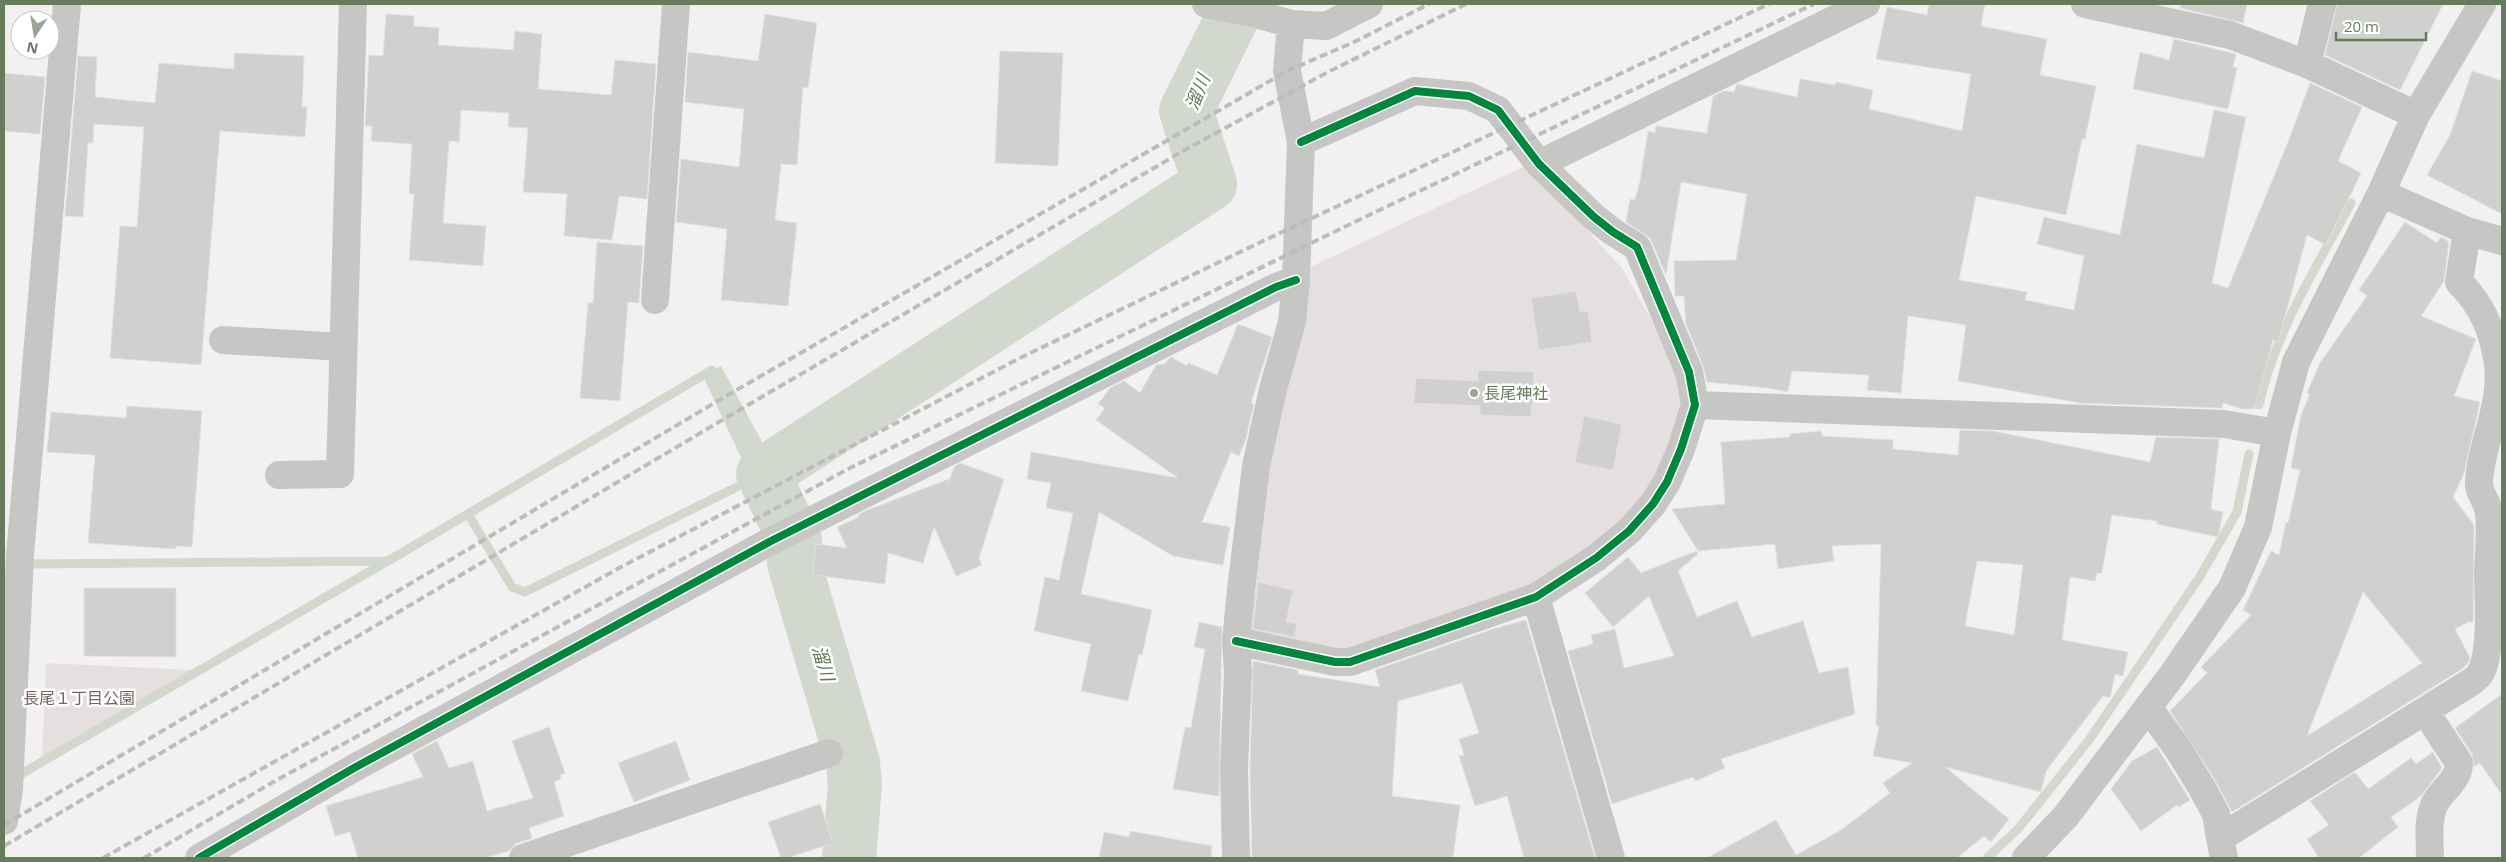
<svg xmlns="http://www.w3.org/2000/svg" width="2506" height="862" font-family="'Open Sans','Noto Sans JP',sans-serif">
  <style>
    .green { fill: #e6dfe0 }
    .water { fill: #d2d8cd }
    .lines { fill: none; stroke-linecap: round; stroke-linejoin: round }
    .stream { stroke: #d2d8cd; stroke-width: 9 }
    .river { stroke: #d2d8cd; stroke-width: 54 }
    .building { fill: #d0d0cf; stroke: #e2e0e2; fill-rule: evenodd }
    .street { stroke: #c6c7c5; stroke-width: 28 }
    .rail { stroke: #bcbdbb; stroke-width: 4; stroke-dasharray: 8 4; stroke-linecap: butt }
    .cycleway-casing { stroke: #fff; stroke-width: 11 }
    .cycleway { stroke: #00873e; stroke-width: 8 }
    .poi-dot { fill: #97a592; stroke: #fff; stroke-width: 2 }
    .labels { text-anchor: middle; dominant-baseline: central; stroke-width: 5; stroke-linejoin: round; paint-order: stroke }
    .poi-label { font-size: 16px; fill: #657c5e; stroke: #fff; text-anchor: start }
    .park-label { font-size: 16px; fill: #796461; stroke: #fff }
    .water-label { font-size: 18px; font-style: italic; fill: #667858; stroke: #fff }
  </style>
  <rect width="100%" height="100%" fill="#f3f0f2"/>
  <path class="green" d="M 1527,165 L 1622,268 L 1664,342 L 1680,377 L 1681,416 L 1653,495 L 1553,577 L 1342,654 L 1243,637 L 1264,471 L 1306,269 Z
    M 46,663 L 192,670 L 42,760 Z"/>
  <path class="water" d="M 721,366 L 810,531 L 782,546 L 703,376 Z"/>
  <g class="lines">
    <path class="stream" d="M 2259,405 C 2275,332 2316,268 2351,203
      M 468,514 L 512,587 L 525,592 L 761,475
      M 33,564 L 388,561 L 712,370 L 717,381
      M 21,774 L 386,562
      M 1987,858 L 2018,829 L 2089,740 L 2199,578 L 2237,512 L 2249,454"/>
    <path class="river" d="M 849,858 L 855,785 L 853,763 L 794,563 L 795,540 L 763,474 L 1210,184 L 1186,111 L 1239,4"/>
  </g>
  <path class="building" d="M 1929,4 L 1985,4 L 1981,26 L 2047,39 L 2040,75 L 2096,86 L 2085,139 L 2082,139 L 2066,215 L 1976,196 L 1959,280 L 2027,292 L 2025,300 L 2074,310 L 2084,256 L 2037,244 L 2044,217 L 2120,235 L 2137,144 L 2204,158 L 2214,110 L 2246,117 L 2212,283 L 2228,288 L 2288,142 L 2310,83 L 2362,107 L 2338,161 L 2361,173 L 2326,245 L 2307,235 L 2278,342 L 2273,340 L 2254,409 L 2243,409 L 2223,403 L 2222,408 L 2080,403 L 1958,381 L 1966,325 L 1908,316 L 1901,393 L 1867,390 L 1869,375 L 1792,371 L 1788,392 L 1768,388 L 1707,382 L 1703,366 L 1686,324 L 1684,296 L 1675,296 L 1674,261 L 1736,260 L 1747,194 L 1681,182 L 1666,275 L 1650,238 L 1626,222 L 1630,199 L 1635,200 L 1640,181 L 1648,131 L 1655,133 L 1656,126 L 1707,133 L 1713,96 L 1724,91 L 1734,92 L 1737,84 L 1797,97 L 1800,79 L 1835,85 L 1836,82 L 1873,90 L 1869,109 L 1962,131 L 1971,74 L 1876,59 L 1887,7 L 1927,15 Z
    M 2181,4 L 2247,4 L 2243,23 L 2180,8 Z
    M 2337,4 L 2443,4 L 2400,90 L 2325,55 Z
    M 386,14 L 414,16 L 414,26 L 439,28 L 438,45 L 513,50 L 515,31 L 542,34 L 538,89 L 611,95 L 615,60 L 656,64 L 647,199 L 619,196 L 612,240 L 564,236 L 567,194 L 523,192 L 528,128 L 508,127 L 509,113 L 461,110 L 459,142 L 449,141 L 443,223 L 486,226 L 483,266 L 409,260 L 414,194 L 409,194 L 412,144 L 371,141 L 372,126 L 365,126 L 369,55 L 383,56 Z
    M 765,14 L 817,23 L 808,88 L 803,87 L 797,165 L 781,164 L 775,220 L 797,223 L 788,306 L 721,300 L 727,229 L 676,222 L 681,159 L 739,167 L 744,109 L 685,102 L 688,52 L 758,61 Z
    M 2174,39 L 2236,54 L 2233,67 L 2237,68 L 2228,109 L 2133,89 L 2140,52 L 2169,60 Z
    M 1000,51 L 1063,53 L 1058,166 L 995,163 Z
    M 234,53 L 304,56 L 302,107 L 307,107 L 305,137 L 220,131 L 201,365 L 110,358 L 120,226 L 137,227 L 144,127 L 94,124 L 93,143 L 88,143 L 83,217 L 65,216 L 78,56 L 97,57 L 95,97 L 155,103 L 159,63 L 234,69 Z
    M 2472,71 L 2502,81 L 2502,214 L 2427,175 L 2450,135 Z
    M 4,73 L 45,77 L 40,134 L 4,131 Z
    M 2405,222 L 2437,243 L 2441,237 L 2449,242 L 2444,281 L 2421,316 L 2476,339 L 2454,396 L 2480,402 L 2464,473 L 2453,497 L 2474,525 L 2473,622 L 2468,622 L 2455,629 L 2470,658 L 2468,663 L 2462,669 L 2232,812 L 2215,780 L 2170,711 L 2207,673 L 2201,667 L 2251,615 L 2243,610 L 2271,551 L 2279,555 L 2286,522 L 2288,523 L 2300,470 L 2291,468 L 2301,415 L 2310,394 L 2307,393 L 2320,363 L 2367,296 L 2359,290 ZM 2363,592 L 2422,663 L 2307,736 Z
    M 597,242 L 643,246 L 639,303 L 628,302 L 620,401 L 580,398 L 588,303 L 593,303 Z
    M 1576,291 L 1580,312 L 1588,311 L 1592,342 L 1539,350 L 1531,298 Z
    M 1238,324 L 1272,337 L 1251,403 L 1254,404 L 1245,442 L 1239,456 L 1231,452 L 1202,522 L 1230,527 L 1223,565 L 1173,556 L 1099,512 L 1081,594 L 1152,610 L 1142,655 L 1139,654 L 1128,701 L 1081,691 L 1091,644 L 1034,631 L 1045,577 L 1059,580 L 1073,513 L 1046,508 L 1051,483 L 1027,479 L 1031,452 L 1178,478 L 1096,420 L 1105,408 L 1098,404 L 1110,388 L 1124,381 L 1140,393 L 1156,365 L 1164,364 L 1171,357 L 1187,366 L 1188,363 L 1217,375 Z
    M 1478,370 L 1534,372 L 1531,417 L 1480,415 L 1480,406 L 1414,403 L 1416,378 L 1478,381 Z
    M 127,406 L 202,411 L 192,547 L 176,546 L 176,549 L 88,543 L 95,455 L 47,452 L 51,412 L 126,418 Z
    M 1584,416 L 1622,424 L 1613,470 L 1575,463 Z
    M 1960,430 L 1992,431 L 2150,462 L 2156,437 L 2219,439 L 2211,509 L 2223,512 L 2218,537 L 2157,524 L 2157,521 L 2112,515 L 2102,573 L 2097,573 L 2095,581 L 2070,577 L 2062,640 L 2128,652 L 2123,676 L 2115,674 L 2110,698 L 2103,696 L 2046,771 L 2041,792 L 1945,767 L 2009,819 L 1991,842 L 1984,836 L 1957,858 L 1707,858 L 1776,820 L 1796,855 L 1841,830 L 1890,793 L 1883,783 L 1912,763 L 1873,756 L 1879,726 L 1876,726 L 1881,544 L 1832,546 L 1834,561 L 1778,569 L 1775,544 L 1698,551 L 1672,509 L 1725,504 L 1721,442 L 1790,437 L 1790,434 L 1821,431 L 1822,436 L 1893,440 L 1893,449 L 1958,455 ZM 1977,561 L 2023,565 L 2014,635 L 1965,626 Z
    M 960,463 L 1004,479 L 979,558 L 982,565 L 956,576 L 934,527 L 923,563 L 888,553 L 885,584 L 813,575 L 816,544 L 847,548 L 837,527 L 859,517 L 858,515 L 865,511 L 949,479 L 948,484 L 954,467 Z
    M 1696,551 L 1698,554 L 1678,571 L 1697,617 L 1737,601 L 1752,637 L 1803,621 L 1819,673 L 1848,667 L 1855,714 L 1721,759 L 1725,768 L 1696,781 L 1693,777 L 1612,804 L 1568,651 L 1593,644 L 1591,635 L 1615,629 L 1624,668 L 1674,656 L 1649,596 L 1613,627 L 1585,593 L 1628,557 L 1641,573 Z
    M 1258,582 L 1293,590 L 1286,622 L 1297,624 L 1294,637 L 1253,629 Z
    M 84,588 L 176,588 L 176,657 L 84,656 Z
    M 1526,620 L 1595,858 L 1524,858 L 1507,796 L 1475,806 L 1459,756 L 1464,755 L 1459,739 L 1479,733 L 1462,683 L 1398,701 L 1392,796 L 1460,805 L 1453,858 L 1252,858 L 1250,768 L 1253,661 L 1298,670 L 1298,674 L 1380,687 L 1375,670 L 1496,628 Z
    M 1199,622 L 1222,627 L 1219,796 L 1173,789 L 1185,727 L 1191,728 L 1205,649 L 1194,647 Z
    M 2502,694 L 2502,795 L 2480,763 L 2474,767 L 2472,754 L 2455,728 Z
    M 549,727 L 565,773 L 560,775 L 561,779 L 554,782 L 564,816 L 529,828 L 532,838 L 517,843 L 509,851 L 485,858 L 358,858 L 350,832 L 335,836 L 326,806 L 423,777 L 412,754 L 437,741 L 449,768 L 473,761 L 487,811 L 533,798 L 512,741 Z
    M 676,741 L 690,780 L 634,802 L 618,763 Z
    M 2157,747 L 2190,800 L 2179,807 L 2177,805 L 2141,831 L 2111,789 L 2132,761 Z
    M 2433,752 L 2442,768 L 2421,796 L 2391,817 L 2398,827 L 2359,858 L 2319,858 L 2307,839 L 2329,825 L 2310,801 L 2355,772 L 2368,789 L 2411,758 L 2416,764 Z
    M 820,804 L 833,843 L 787,858 L 781,858 L 768,822 Z
    M 1130,831 L 1212,846 L 1211,858 L 1099,858 L 1104,832 L 1129,837 Z"/>
  <g class="lines">
    <path class="street" d="M 1206,4 L 1253,13 L 1291,24 L 1326,26 L 1369,4
      M 2085,4 L 2230,35 L 2307,64 L 2416,115
      M 2307,64 L 2322,4
      M 1539,164 L 1866,4
      M 2381,193 L 2467,231 L 2502,241
      M 655,300 L 676,4
      M 223,340 L 343,347
      M 1695,405 L 2224,424 L 2277,433
      M 279,475 L 340,474 L 353,4
      M 1536,597 L 1611,858
      M 1236,641 L 1335,662 L 1350,662 L 1536,597 L 1596,558 L 1629,531 L 1653,504 L 1667,482 L 1681,449 L 1695,405 L 1689,372 L 1637,247 L 1613,232 L 1594,217 L 1539,164 L 1498,110 L 1469,96 L 1415,91 L 1301,142
      M 2148,707 L 2178,749 L 2202,788 L 2216,814 L 2220,838
      M 2425,711 L 2459,763 C 2459,780 2443,789 2435,803 C 2427,819 2430,841 2430,858
      M 4,821 L 9,789 L 20,555 L 67,4
      M 199,858 L 354,768 L 771,541 L 1276,287 L 1296,280
      M 523,858 L 829,753
      M 1236,858 L 1234,768 L 1238,672 L 1236,641 L 1241,590 L 1256,466 L 1273,389 L 1292,322 L 1296,280 L 1301,142 L 1287,71 L 1291,24
      M 2026,858 L 2066,816 L 2173,674 L 2232,588 L 2258,527 L 2277,433 L 2296,362 L 2381,193 L 2416,115 L 2482,4
      M 2224,858 L 2220,838 L 2468,684 C 2475,680 2480,676 2483,668 C 2492,641 2488,598 2488,570 C 2489,551 2491,531 2489,513 C 2488,502 2478,493 2479,481 C 2482,438 2505,403 2497,358 C 2492,328 2481,304 2459,282 L 2467,231"/>
    <path class="rail" d="M 4,825 L 716,402 L 1287,71 L 1354,42 L 1429,4
      M 4,846 L 724,419 L 1183,151 L 1328,72 L 1466,4
      M 103,858 L 621,567 L 1020,358 L 1263,241 L 1769,4
      M 144,858 L 275,781 L 848,469 L 1369,215 L 1814,4"/>
    <defs>
      <path id="cycleway" d="M 1236,641 L 1335,662 L 1350,662 L 1536,597 L 1596,558 L 1629,531 L 1653,504 L 1667,482 L 1681,449 L 1695,405 L 1689,372 L 1637,247 L 1613,232 L 1594,217 L 1539,164 L 1498,110 L 1469,96 L 1415,91 L 1301,142
        M 199,858 L 354,768 L 771,541 L 1276,287 L 1296,280"/>
    </defs>
    <use href="#cycleway" class="cycleway-casing"/>
    <use href="#cycleway" class="cycleway"/>
  </g>
  <circle class="poi-dot" cx="1474" cy="393" r="5"/>
  <g class="labels">
    <g class="poi-label">
      <text x="1484" y="393">長尾神社</text>
    </g>
    <g class="park-label">
      <text x="79" y="698">長尾１丁目公園</text>
    </g>
    <g class="water-label">
      <text transform="translate(1197 92) rotate(-68)">溜川</text>
      <text transform="translate(824 663) rotate(74)">溜川</text>
    </g>
  </g>
  <rect width="2506" height="862" fill="none" stroke="#657c5e" stroke-width="10"/>
  <g transform="translate(35 35) rotate(192)"><circle r="24" fill="#ffffff" stroke="#c1cbbf"/>
  <path d="M0-4L9 19L0 12L-9 19Z" fill="#97a592"/>
  <text y="-8" font-size="14" font-weight="bold" text-anchor="middle" fill="#657c5e">N</text>
  </g>
  <path d="M2336 32v8h90v-8" fill="none" stroke="#657c5e" stroke-width="2.5"/>
  <text x="2344" y="32" font-size="15" fill="#657c5e" stroke="#ffffff" stroke-width="4" paint-order="stroke">20 m</text>
</svg>
